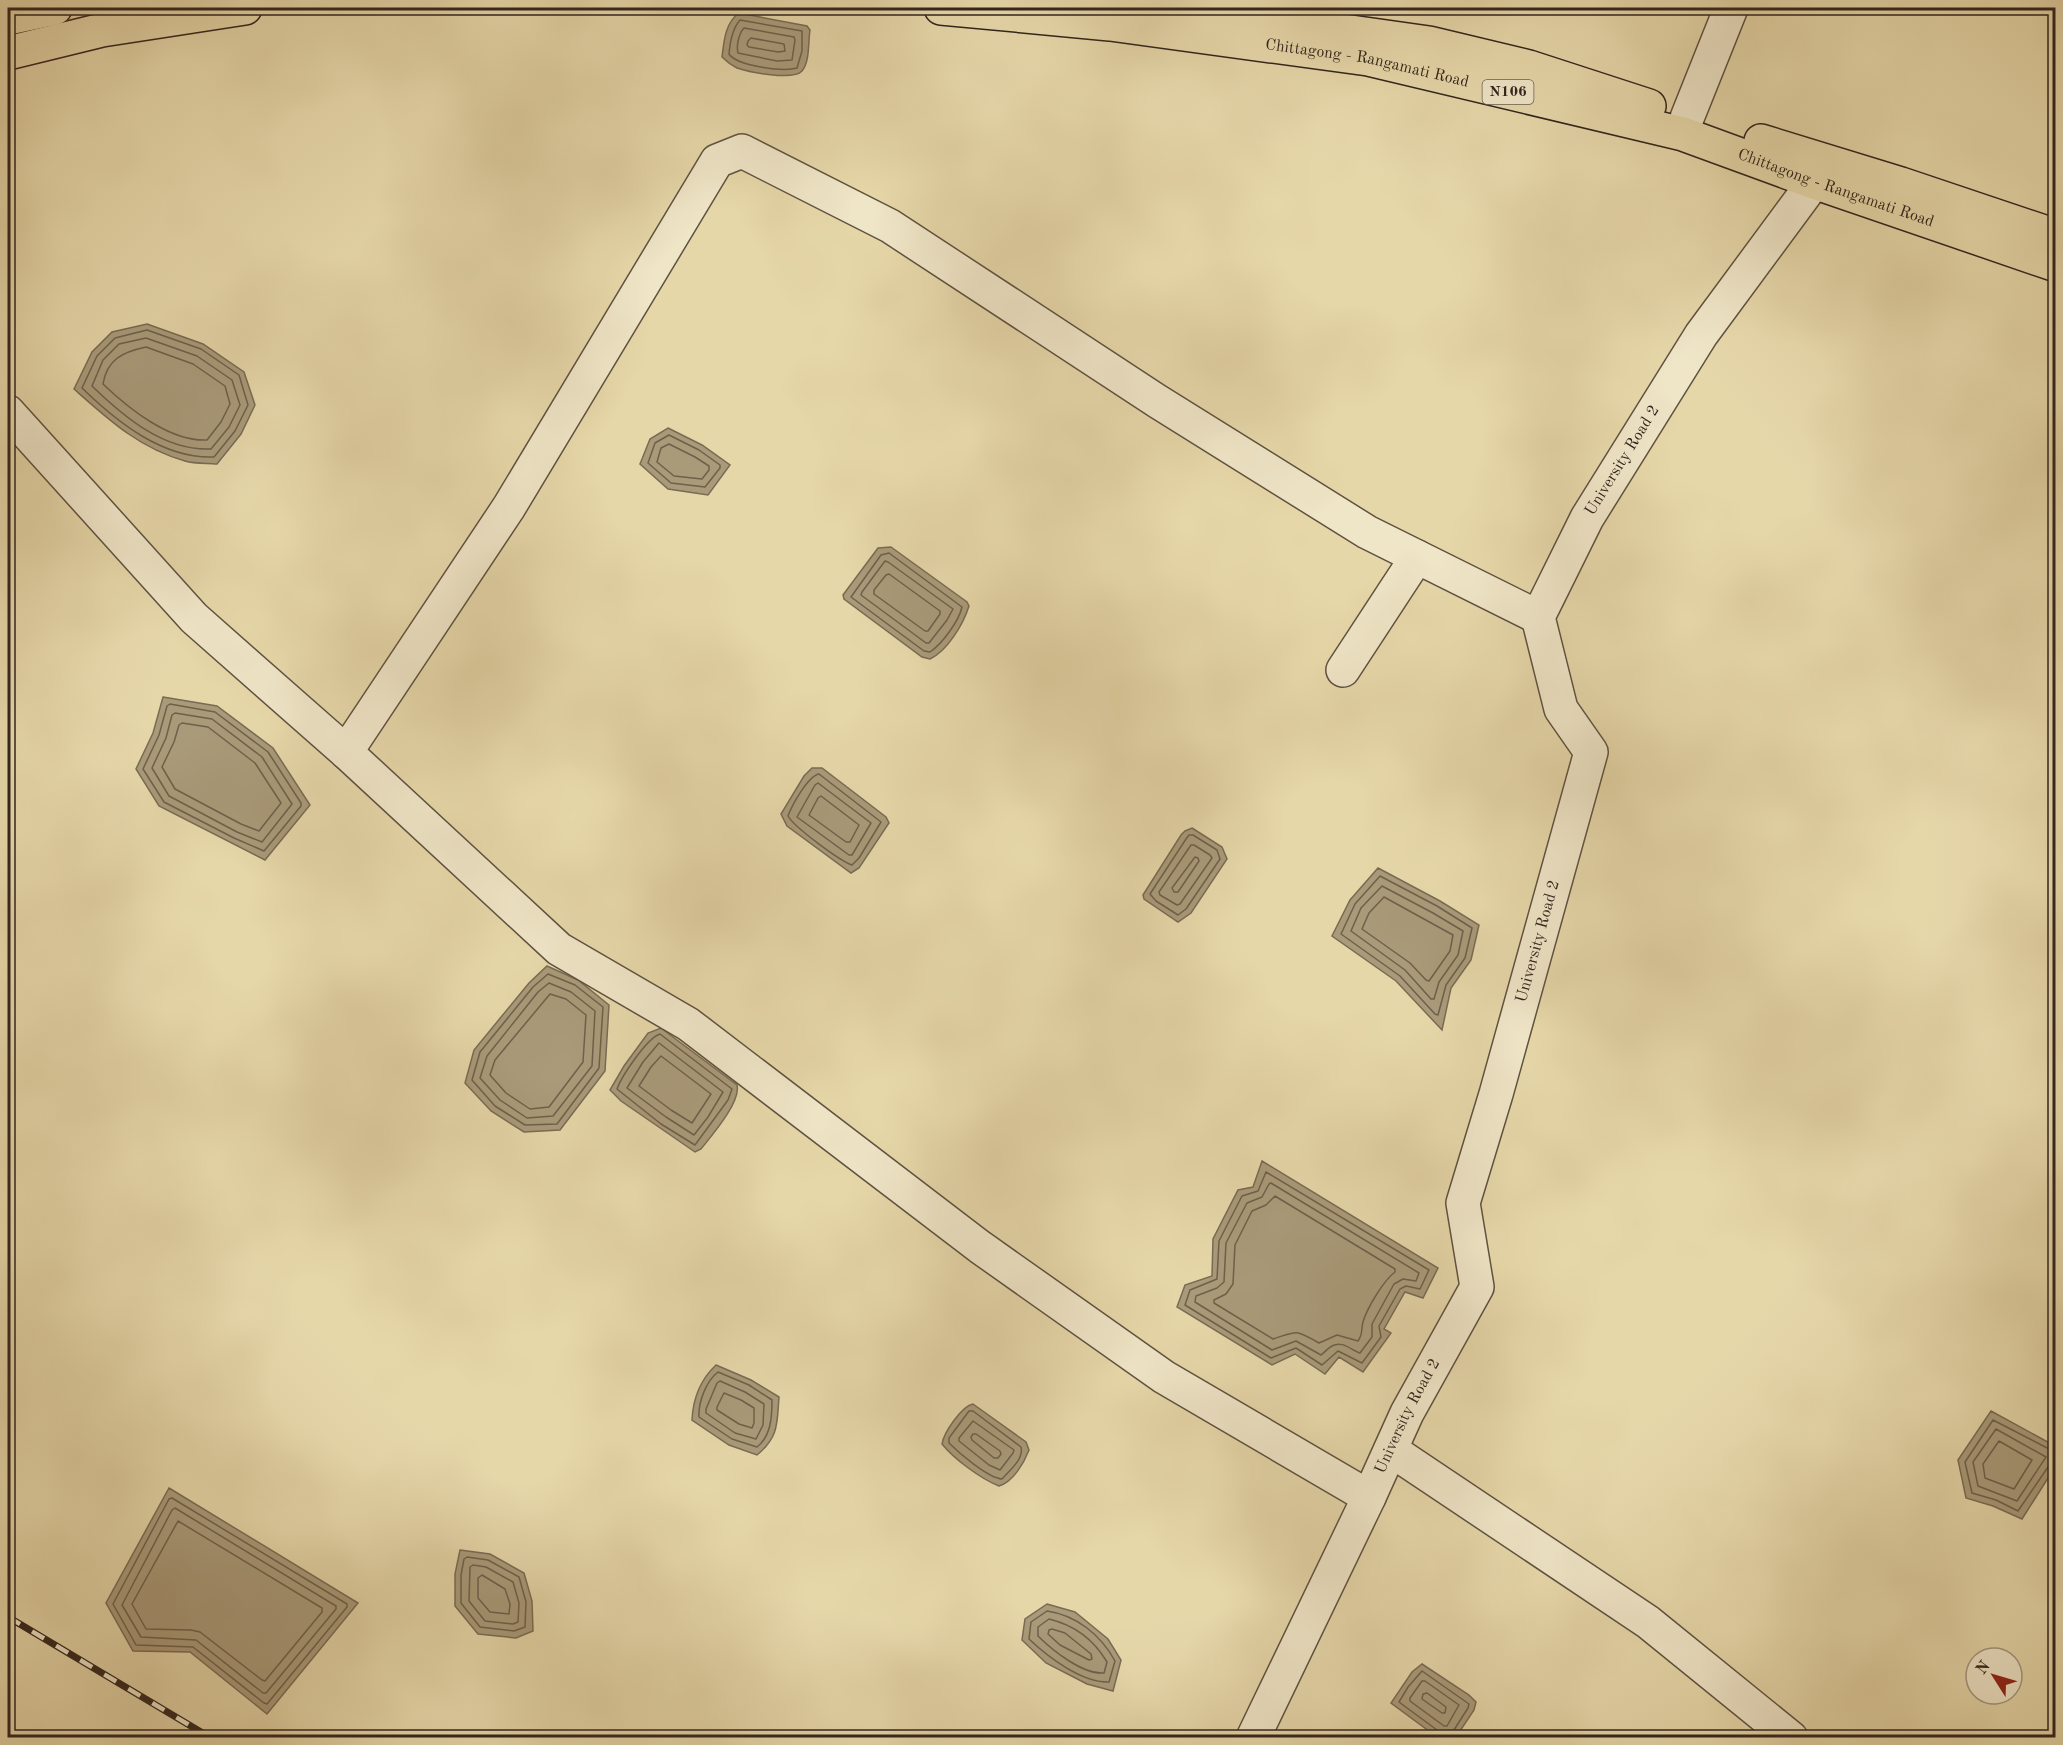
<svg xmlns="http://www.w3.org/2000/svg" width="2063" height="1745" font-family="'Old Standard TT',serif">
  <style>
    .water { fill: #a99a79; stroke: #796b54; stroke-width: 1.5 }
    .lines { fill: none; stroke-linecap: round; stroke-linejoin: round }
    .shore { stroke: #6e604b; stroke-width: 1.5 }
    .minor-casing { stroke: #5f5240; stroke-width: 36 }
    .highway-casing { stroke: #32251d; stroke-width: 36 }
    .minor { stroke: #efe5c7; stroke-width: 33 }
    .highway { stroke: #e6d7a9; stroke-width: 33 }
    .rail-casing { stroke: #32251d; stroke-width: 7 }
    .rail { stroke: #efe5c7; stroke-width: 4.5; stroke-dasharray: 14; stroke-linecap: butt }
    .labels { text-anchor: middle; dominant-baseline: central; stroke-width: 5; stroke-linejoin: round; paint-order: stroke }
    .shield { fill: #efe5c7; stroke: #6b5f50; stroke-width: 1.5 }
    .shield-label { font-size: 15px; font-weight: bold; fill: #32251d }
    .street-label { font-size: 16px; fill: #32251d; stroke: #efe5c7 }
  </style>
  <rect width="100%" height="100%" fill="#e6d7a9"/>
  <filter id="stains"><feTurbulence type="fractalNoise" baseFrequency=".00333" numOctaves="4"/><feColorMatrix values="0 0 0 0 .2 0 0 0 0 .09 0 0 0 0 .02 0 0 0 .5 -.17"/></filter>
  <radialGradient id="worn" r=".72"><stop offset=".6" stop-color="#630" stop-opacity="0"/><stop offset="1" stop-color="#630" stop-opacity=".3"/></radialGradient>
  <path class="water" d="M 739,13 L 807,26 L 810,30 C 808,42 810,62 802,71 C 793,81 749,72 737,68 C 731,65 727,62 722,57 C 724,41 725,23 739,13 Z
    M 147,324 L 203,344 L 244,372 L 255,405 L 241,434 L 217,464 C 207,463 195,464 185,461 C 139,448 109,420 74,389 L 92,352 L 112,332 Z
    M 668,428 L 702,445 L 730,465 L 708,495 L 668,489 L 640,464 L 650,439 Z
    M 891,547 L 967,602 L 969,606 C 963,625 947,651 930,659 L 922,657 L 844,599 L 843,595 L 878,548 Z
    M 163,697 L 217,706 L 273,748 L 310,805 L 265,860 L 159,806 L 136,769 L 153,733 Z
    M 812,768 L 822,768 L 886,817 L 889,823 L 859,868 L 851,873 L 787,826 L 781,814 L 804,776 Z
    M 1192,828 L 1222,847 L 1227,859 L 1191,913 L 1178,922 L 1144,899 L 1143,895 L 1181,835 L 1185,831 Z
    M 1378,868 L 1440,901 L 1479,925 L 1471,960 L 1451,988 L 1442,1030 L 1396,981 L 1332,936 L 1350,900 Z
    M 547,966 L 578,980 L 609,1005 L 605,1071 L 560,1130 L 524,1132 L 491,1111 L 465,1083 L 474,1050 L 529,983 Z
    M 661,1028 L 737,1085 C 741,1102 712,1135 701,1149 L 695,1152 L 621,1101 L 610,1090 L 624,1066 L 648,1033 Z
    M 1262,1161 L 1438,1268 L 1423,1298 L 1405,1292 L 1384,1329 L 1391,1333 L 1363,1372 L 1339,1357 L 1325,1374 L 1295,1354 L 1272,1365 L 1177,1307 L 1185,1285 L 1212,1276 L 1213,1239 L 1238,1190 L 1253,1187 Z
    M 716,1365 L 751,1380 L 779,1397 C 777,1423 779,1437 757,1455 L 729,1445 L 692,1420 C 693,1399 701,1379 716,1365 Z
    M 973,1404 L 1026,1442 L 1029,1450 C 1024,1463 1013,1482 999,1486 C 981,1479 954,1459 942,1444 C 944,1432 962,1406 973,1404 Z
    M 1991,1411 L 2055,1446 L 2055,1467 L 2022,1519 L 1993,1506 L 1966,1498 L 1958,1460 Z
    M 169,1488 L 358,1603 L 267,1714 L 190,1652 L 133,1651 L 106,1603 Z
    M 460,1550 L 490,1554 L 524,1573 L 532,1601 L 533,1631 L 516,1638 L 478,1634 L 455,1606 L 455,1574 Z
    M 1047,1604 L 1075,1612 L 1108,1639 L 1121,1660 L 1113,1691 L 1087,1684 L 1046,1663 L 1022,1640 L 1025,1619 Z
    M 1422,1664 L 1469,1695 L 1476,1702 L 1474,1710 L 1456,1737 L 1437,1737 L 1391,1703 L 1412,1672 Z"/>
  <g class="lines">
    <path class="shore" d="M 740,20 L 802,31 L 802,51 L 797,68 C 783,72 737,66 729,54 C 730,42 732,29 740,20 Z
      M 744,28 L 794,37 L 795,40 L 792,60 L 777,61 L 738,53 C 736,46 739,33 744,28 Z
      M 751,38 L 784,44 L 785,51 L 778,52 L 749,47 L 747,45 L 748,41 Z
      M 147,330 L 201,349 L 239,375 L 248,405 L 235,431 L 214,457 C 163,459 117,422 82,388 L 97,356 L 115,338 Z
      M 146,338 L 197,356 L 232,380 L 240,405 L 229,427 L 211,449 C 164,451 124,417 92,386 L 103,360 L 119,344 Z
      M 146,347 L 193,364 L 225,386 L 230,404 L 221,422 L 207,440 C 170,442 128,408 103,384 C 107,359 123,352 146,347 Z
      M 669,435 L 699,450 L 720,465 L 720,468 L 705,487 L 671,483 L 648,463 L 655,443 Z
      M 669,444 L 695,457 L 709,466 L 709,470 L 702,479 L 674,476 L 657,462 L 661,448 Z
      M 889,553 L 962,607 C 959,621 942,644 930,652 L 924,651 L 851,597 L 881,555 Z
      M 885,561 L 888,562 L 953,609 L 947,620 L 929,643 L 926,643 L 861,595 L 862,592 Z
      M 889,574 L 940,611 L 940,614 L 928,631 L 925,631 L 874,594 L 874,590 L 886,575 Z
      M 170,704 L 215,712 L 268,752 L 301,803 L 301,806 L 264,851 L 234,838 L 164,802 L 143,769 L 159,735 L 167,706 Z
      M 175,713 L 212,719 L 262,757 L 292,804 L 262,842 L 237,832 L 169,796 L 152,768 L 166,738 L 172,715 Z
      M 182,723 L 208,727 L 255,763 L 281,803 L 259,831 L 241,824 L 175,789 L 162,767 L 174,742 L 179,725 Z
      M 819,774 L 881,822 L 859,858 L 852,865 C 840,861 794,827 788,816 C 792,805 808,776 819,774 Z
      M 818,783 L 871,823 L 852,855 L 849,855 L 797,817 L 815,785 Z
      M 821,796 L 859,825 L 850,842 L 846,842 L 809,815 L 818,798 Z
      M 1193,835 L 1217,850 L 1220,859 L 1186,909 L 1178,915 L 1156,901 L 1150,894 L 1186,839 L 1189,835 Z
      M 1191,845 L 1194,845 L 1210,855 L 1212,858 L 1180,904 L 1177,905 L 1160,895 L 1159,892 Z
      M 1195,857 L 1198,858 L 1199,861 L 1178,892 L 1174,892 L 1172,888 Z
      M 1380,876 L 1437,906 L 1472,928 L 1465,958 L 1446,985 L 1438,1015 L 1435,1014 L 1400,976 L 1341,934 L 1355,904 Z
      M 1382,886 L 1433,913 L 1463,931 L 1458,955 L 1439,982 L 1434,999 L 1431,999 L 1405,970 L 1351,931 L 1361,908 Z
      M 1384,897 L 1453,935 L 1450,951 L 1429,981 L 1426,980 L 1410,963 L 1362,929 L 1369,913 Z
      M 548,974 L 575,985 L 603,1007 L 599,1068 L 557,1124 L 525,1125 L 495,1106 L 472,1080 L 480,1052 L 533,987 Z
      M 549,983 L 571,992 L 595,1011 L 592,1066 L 553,1116 L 527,1118 L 500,1100 L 480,1078 L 487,1056 L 538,992 Z
      M 550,994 L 566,999 L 586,1015 L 583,1062 L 549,1107 L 530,1109 L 506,1093 L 490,1075 L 495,1060 Z
      M 660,1034 L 732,1089 L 728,1100 L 695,1145 L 661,1124 L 617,1089 C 621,1077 647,1038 660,1034 Z
      M 659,1043 L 723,1092 L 708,1117 L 694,1135 L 666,1117 L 627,1088 L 643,1062 Z
      M 661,1056 L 711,1094 L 692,1123 L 671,1110 L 639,1086 L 651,1067 Z
      M 1266,1172 L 1429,1270 L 1420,1289 L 1406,1286 L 1400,1289 L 1379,1326 L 1381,1337 L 1362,1363 L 1338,1351 L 1322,1365 L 1296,1348 L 1271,1358 L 1185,1305 L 1190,1290 L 1217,1279 L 1219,1241 L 1242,1196 L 1258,1191 Z
      M 1271,1183 L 1419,1273 L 1416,1281 L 1403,1279 L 1394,1284 L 1372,1324 L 1372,1337 L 1360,1353 C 1351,1350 1342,1340 1332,1346 C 1328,1348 1325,1352 1321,1355 L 1296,1341 L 1272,1350 L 1195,1302 L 1196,1296 L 1217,1288 L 1224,1282 L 1226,1243 L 1247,1203 L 1262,1197 L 1269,1184 Z
      M 1275,1196 L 1395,1269 L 1395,1272 C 1384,1280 1367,1308 1363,1322 C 1361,1330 1363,1334 1358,1341 L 1337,1335 L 1319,1343 C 1295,1329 1298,1331 1273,1339 L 1214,1303 L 1214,1300 L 1226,1294 L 1233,1284 L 1235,1245 L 1252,1211 L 1266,1205 Z
      M 718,1372 L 749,1385 L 772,1400 C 772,1417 771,1436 757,1447 L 732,1439 L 699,1417 C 698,1403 706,1381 718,1372 Z
      M 720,1381 L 745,1392 L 764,1404 L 763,1425 L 756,1439 L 735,1433 L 706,1413 L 706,1409 L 717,1383 Z
      M 724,1393 L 741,1400 L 754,1408 L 754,1423 L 752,1428 L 739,1424 L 717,1410 L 717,1407 Z
      M 969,1411 L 973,1411 L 1021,1447 C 1024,1459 1010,1470 1002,1479 C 988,1478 959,1453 949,1443 L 949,1438 Z
      M 973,1421 L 1014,1450 L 1013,1453 L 1000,1470 L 989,1465 L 959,1441 L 959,1438 Z
      M 1996,1429 L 2046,1457 L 2017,1501 L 1978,1486 L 1973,1462 Z
      M 973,1434 L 976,1434 L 1000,1451 L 1001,1454 L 998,1458 L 994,1458 L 972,1440 L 971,1437 Z
      M 1999,1441 L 2032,1460 L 2014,1489 L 1985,1478 L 1983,1464 Z
      M 2056,1450 L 2051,1450 L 1993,1420 L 1965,1462 L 1972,1493 L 1996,1500 L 2018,1511 L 2048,1467 L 2056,1465
      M 172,1498 L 347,1604 L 347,1607 L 267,1704 L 264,1703 L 193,1647 L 136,1645 L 113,1604 L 169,1499 Z
      M 175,1508 L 336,1606 L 336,1609 L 266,1693 L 263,1693 L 196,1640 L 141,1637 L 122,1605 L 172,1510 Z
      M 178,1521 L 322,1608 L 322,1612 L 265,1681 L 262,1680 L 200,1632 L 191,1630 L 146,1629 L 132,1604 Z
      M 467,1557 L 488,1560 L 519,1577 L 526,1602 L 525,1627 L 514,1631 L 480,1627 L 461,1603 L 461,1575 L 464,1559 Z
      M 473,1565 L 486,1567 L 513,1582 L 519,1603 L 518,1622 L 513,1624 L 485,1621 L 469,1601 L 470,1567 Z
      M 482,1575 L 505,1589 L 510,1604 L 509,1614 L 490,1612 L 478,1598 L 478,1578 Z
      M 1047,1611 C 1076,1615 1101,1635 1115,1661 L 1109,1682 C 1082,1683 1048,1657 1029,1639 L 1031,1622 Z
      M 1049,1619 C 1074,1625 1094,1640 1107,1662 L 1104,1673 C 1083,1675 1052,1650 1038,1636 L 1038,1627 Z
      M 1052,1629 L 1065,1633 L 1091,1654 L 1092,1659 L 1089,1660 L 1060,1645 L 1048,1634 L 1049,1630 Z
      M 1422,1681 L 1425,1681 L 1459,1705 L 1447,1726 L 1444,1726 L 1410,1701 L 1410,1698 Z
      M 1427,1693 L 1446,1707 L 1445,1713 L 1442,1713 L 1422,1699 L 1423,1694 Z
      M 1440,1738 L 1437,1730 L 1399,1702 L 1408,1687 L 1422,1671 L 1469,1704 L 1468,1708 L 1452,1733 L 1451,1738"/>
    <defs>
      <g id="minor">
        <path d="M 1687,118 L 1731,8"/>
        <path d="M 8,412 L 194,618 L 346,752 L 559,949 L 688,1024 L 980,1247 L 1164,1377 L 1369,1497"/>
        <path d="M 1343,670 L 1417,557"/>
        <path d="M 346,752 L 509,507 L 717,161 L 742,151 L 890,226 L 1157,401 L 1367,532 L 1538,617"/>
        <path d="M 1391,1450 L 1648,1622 L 1791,1738"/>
        <path id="s1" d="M 1253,1738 L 1369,1497 L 1407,1413 L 1477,1287 L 1463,1203 L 1496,1094 L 1591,752 L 1561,709 L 1538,617 L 1587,518 L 1701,335 L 1814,182"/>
      </g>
      <g id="highway">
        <path id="s2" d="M 941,8 L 1110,24 L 1368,59 L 1683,134 L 1814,182 L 2056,265"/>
        <path d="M 1179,8 L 1429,43 L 1529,67 L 1649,106"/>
        <path d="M 8,18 L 55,8"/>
        <path d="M 8,53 L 102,30 L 245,8"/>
        <path d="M 1761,141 L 1901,184 L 2056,236"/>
      </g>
    </defs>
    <use href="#minor" class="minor-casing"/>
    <use href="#highway" class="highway-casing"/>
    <use href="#minor" class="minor"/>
    <use href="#highway" class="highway"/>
    <defs>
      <path id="rail" d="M 8,1617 L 211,1738"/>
    </defs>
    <use href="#rail" class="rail-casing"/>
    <use href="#rail" class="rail"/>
  </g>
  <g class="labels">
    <rect class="shield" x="1482.5" y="80" width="51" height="24" rx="4.5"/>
    <g class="shield-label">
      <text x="1508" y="92">N106</text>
    </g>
    <g class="street-label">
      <text stroke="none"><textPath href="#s2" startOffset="430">Chittagong - Rangamati Road</textPath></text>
      <text stroke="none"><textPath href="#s2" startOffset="916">Chittagong - Rangamati Road</textPath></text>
      <text stroke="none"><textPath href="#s1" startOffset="1383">University Road 2</textPath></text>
      <text stroke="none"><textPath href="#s1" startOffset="861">University Road 2</textPath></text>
      <text stroke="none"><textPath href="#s1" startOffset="357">University Road 2</textPath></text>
    </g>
  </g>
  <rect width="2063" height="1745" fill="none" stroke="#e6d7a9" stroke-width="30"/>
  <rect x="9" y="9" width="2045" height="1727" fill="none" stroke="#32251d" stroke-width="3"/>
  <rect x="15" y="15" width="2033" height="1715" fill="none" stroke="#32251d" stroke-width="1.5"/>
  <g transform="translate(1994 1676) rotate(307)"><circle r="28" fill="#efe5c7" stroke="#a39883" stroke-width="1.5"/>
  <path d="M0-4.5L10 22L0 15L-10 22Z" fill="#8f2418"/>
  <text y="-9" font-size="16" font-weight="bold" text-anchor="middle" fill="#32251d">N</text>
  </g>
  <rect width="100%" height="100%" filter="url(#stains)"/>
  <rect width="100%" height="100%" fill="url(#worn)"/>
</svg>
